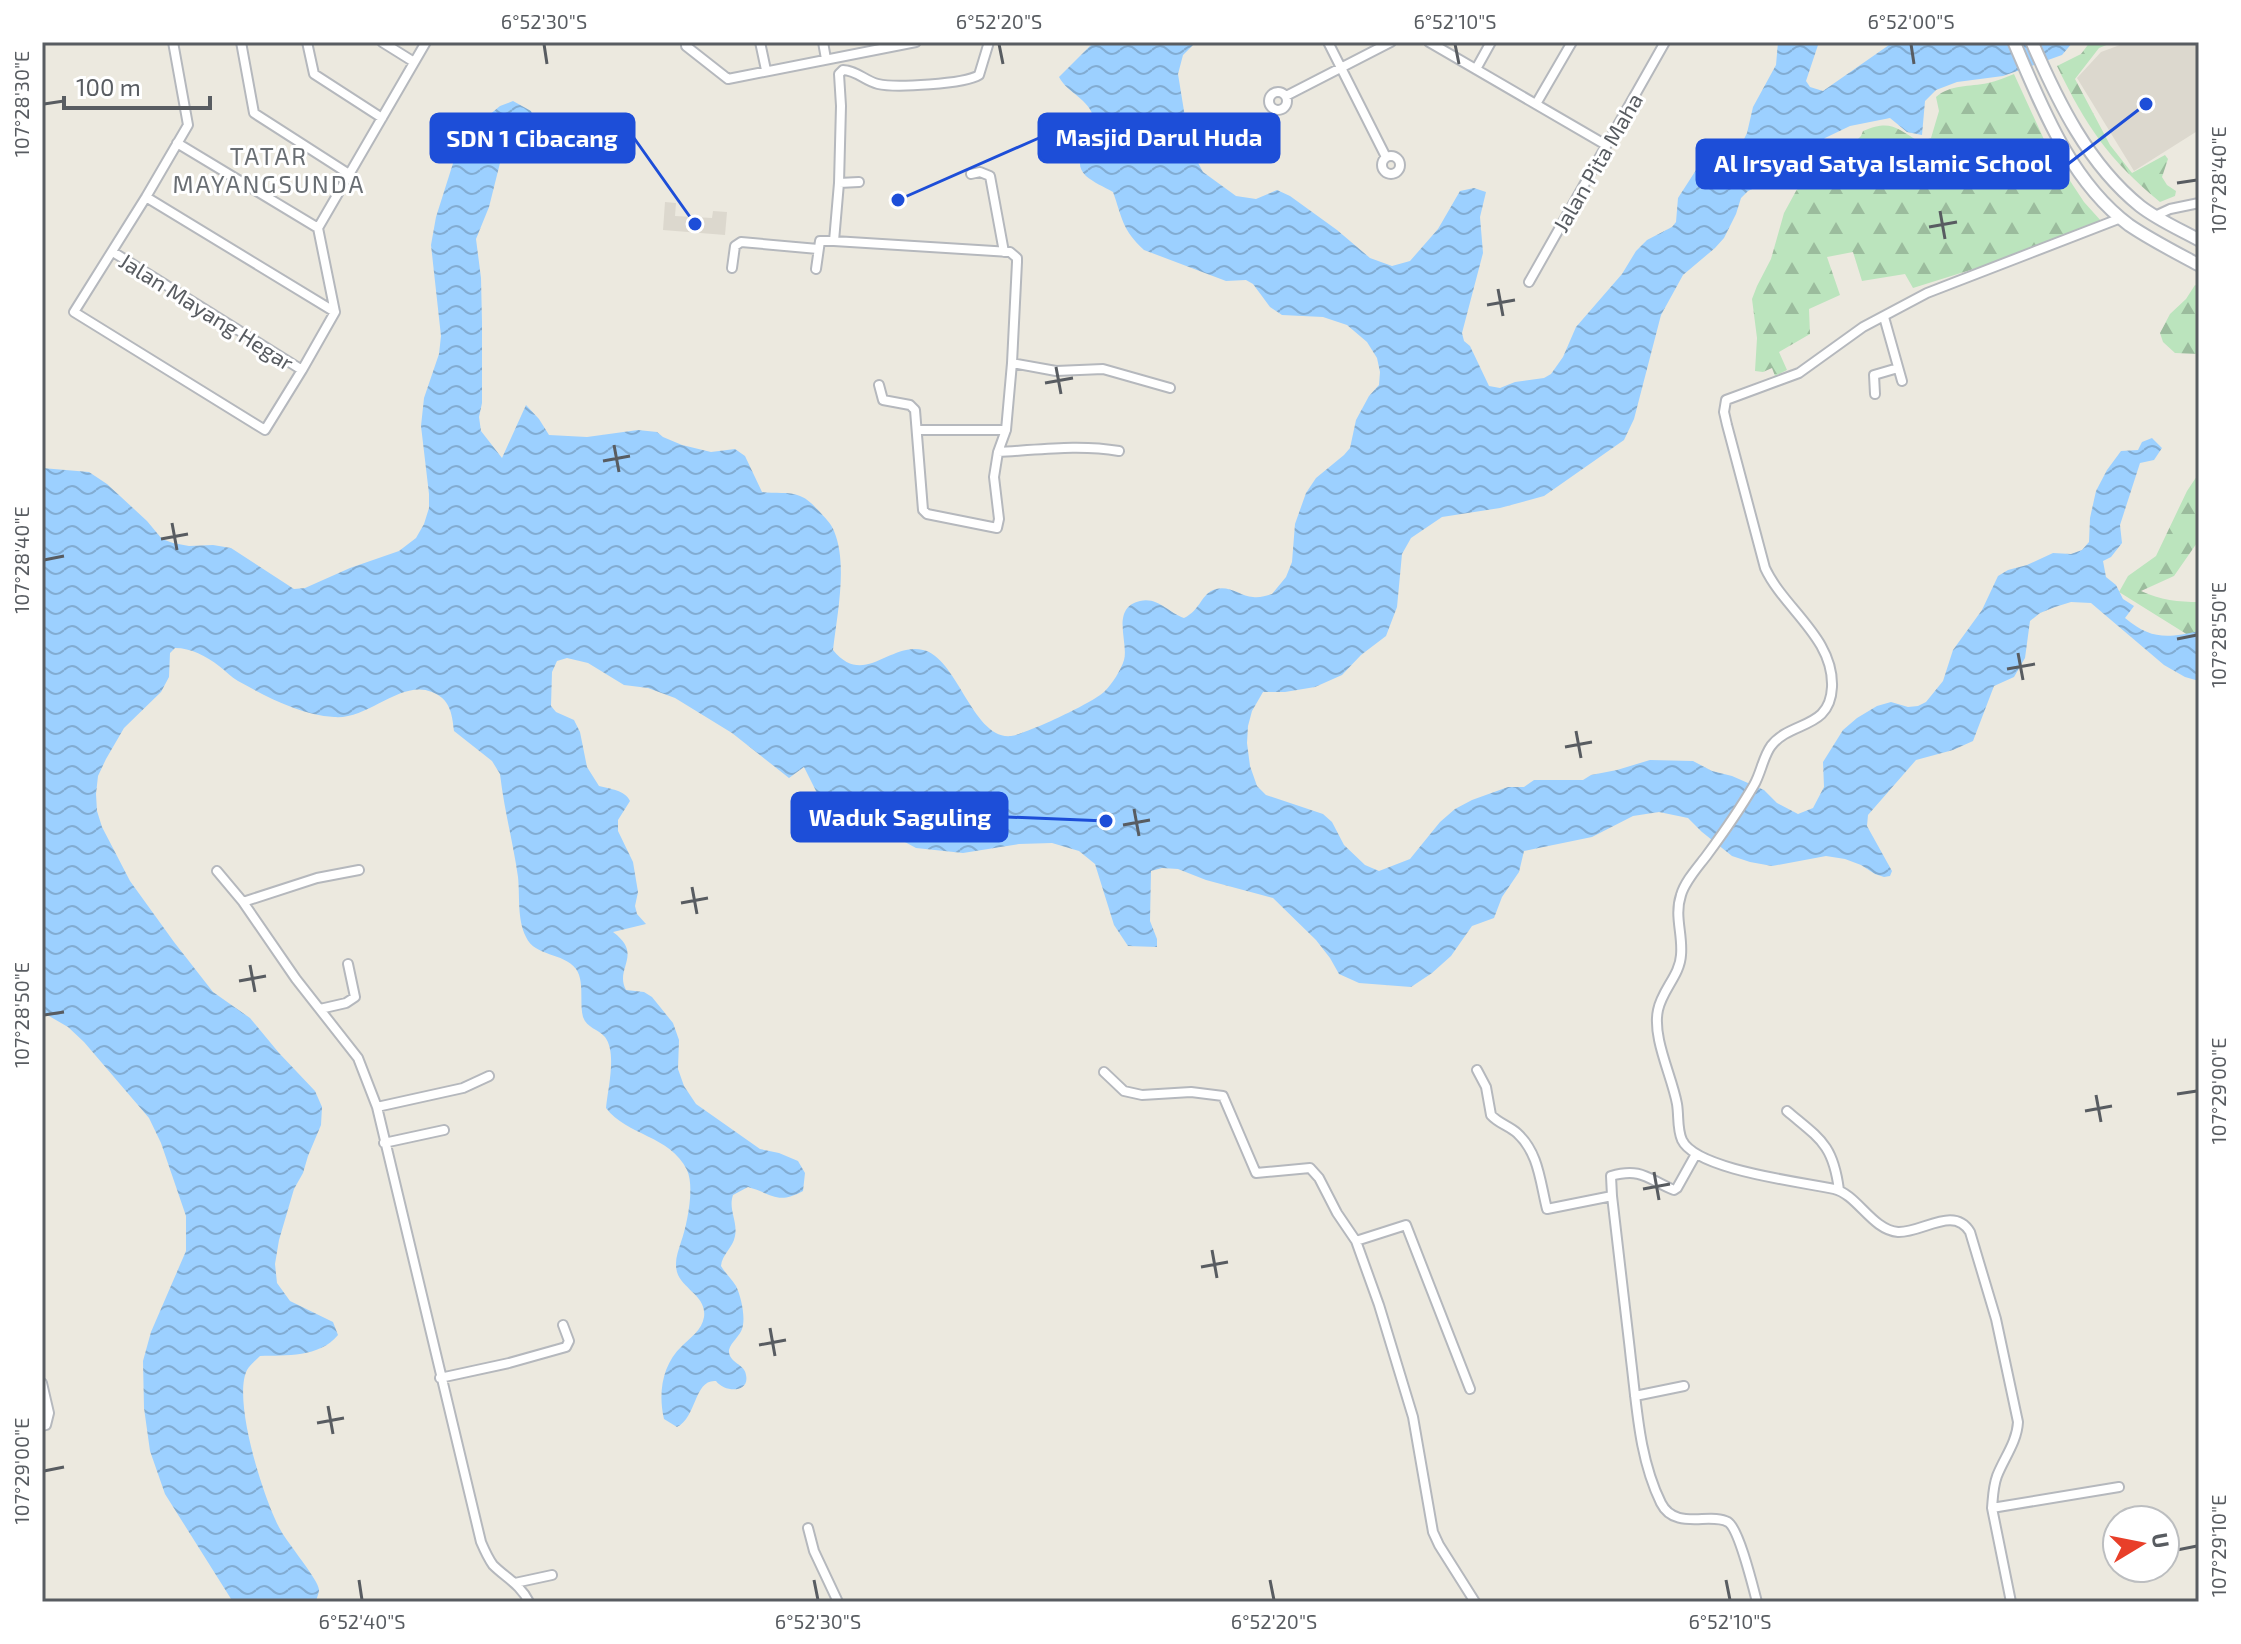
<svg xmlns="http://www.w3.org/2000/svg" width="2241" height="1644" font-family="'Exo 2',sans-serif">
  <style>
    .education { fill: #dcd8ce }
    .forest { fill: url(#forest-firs) }
    .water { fill: url(#water-waves) }
    .lines { fill: none; stroke-linecap: round; stroke-linejoin: round }
    .street-casing { stroke: #b5b8bd; stroke-width: 12 }
    .secondary-casing { stroke: #b5b9bf; stroke-width: 15 }
    .street { stroke: #fff; stroke-width: 8 }
    .secondary { stroke: #fff; stroke-width: 11 }
    .ticks { fill: none; stroke: #585c61; stroke-width: 3 }
    .labels { text-anchor: middle; dominant-baseline: central; stroke-width: 6; stroke-linejoin: round; paint-order: stroke }
    .street-label { font-size: 22px; fill: #585c61; stroke: #fff }
    .neighbourhood-label { font-size: 24px; letter-spacing: 2px; fill: #696e73; stroke: #fff }
    .leader { fill: none; stroke: #1d4ed8; stroke-width: 3 }
    .callout-dot { fill: #1d4ed8; stroke: #fff; stroke-width: 3 }
    .callout { fill: #1d4ed8; stroke: #1d4ed8; stroke-width: 3 }
    .callout-label { font-size: 24px; text-anchor: middle; font-weight: bold; fill: #fff }
    .neatline { fill: none; stroke: #585c61; stroke-width: 3 }
    .ticks-label { font-size: 20px; text-anchor: middle; fill: #585c61 }
  </style>
  <defs>
    <pattern id="forest-firs" width="22" height="20" patternUnits="userSpaceOnUse" patternTransform="scale(2)"><rect width="22" height="20" fill="#bbe4bd"/><path d="M5 1l3.5 6h-7zM16 11l3.5 6h-7z" fill="#9bbc9d"/></pattern>
    <pattern id="water-waves" width="16" height="10" patternUnits="userSpaceOnUse" patternTransform="scale(2)"><rect width="16" height="10" fill="#9cd0ff"/><path d="M0 5q4-4 8 0t8 0" fill="none" stroke="#82acd2"/></pattern>
  </defs>
  <rect width="100%" height="100%" fill="#ece9df"/>
  <path class="education" d="M 2128,42 L 2199,42 L 2199,130 L 2134,171 L 2077,78 L 2101,52 Z
    M 665,202 L 676,203 L 675,216 L 712,218 L 713,211 L 727,212 L 725,235 L 663,230 Z"/>
  <path class="forest" d="M 2090,42 L 2114,42 L 2099,48 L 2075,79 L 2110,145 L 2132,173 L 2165,155 L 2168,159 L 2162,177 L 2167,185 L 2176,191 L 2175,196 L 2160,202 C 2108,159 2086,126 2057,66 L 2081,54 Z
    M 2014,74 L 2047,146 L 2084,202 L 2102,222 L 1980,267 L 1913,288 L 1905,274 L 1862,281 L 1853,252 L 1827,257 L 1840,295 L 1809,309 L 1810,334 L 1779,352 L 1787,370 L 1775,376 L 1772,368 L 1763,372 L 1755,371 L 1757,338 L 1752,299 L 1757,286 L 1771,259 L 1784,213 L 1796,191 L 1817,166 L 1839,158 L 1861,136 L 1863,131 C 1891,119 1896,128 1920,142 L 1931,138 L 1939,111 L 1936,97 C 1951,84 1969,87 1988,83 C 1997,81 2006,77 2014,74 Z
    M 2195,285 L 2199,287 L 2199,354 L 2175,353 L 2163,342 L 2160,333 L 2170,314 L 2186,299 Z
    M 2199,473 L 2199,540 L 2174,576 L 2141,591 C 2160,600 2179,602 2199,602 L 2199,640 L 2196,640 L 2119,592 L 2128,576 L 2156,556 L 2187,491 Z"/>
  <path class="water" d="M 1094,42 L 1196,42 L 1183,55 L 1178,74 L 1190,148 L 1203,172 L 1236,196 L 1256,199 L 1277,190 L 1290,196 L 1337,230 L 1370,258 L 1392,266 L 1410,261 L 1438,229 L 1460,191 L 1474,188 L 1486,192 L 1480,217 L 1483,253 L 1462,333 L 1464,341 L 1470,346 L 1489,386 L 1500,388 L 1515,382 L 1544,378 L 1551,374 L 1563,357 L 1576,327 L 1622,274 L 1636,251 L 1647,240 L 1672,227 L 1676,222 L 1678,198 L 1698,167 L 1718,152 L 1742,143 L 1747,133 L 1753,107 L 1776,65 L 1778,42 L 1819,42 L 1806,81 L 1810,87 L 1823,91 L 1889,45 L 1898,42 L 2073,42 L 2062,55 L 2003,76 L 1957,82 L 1936,90 L 1925,101 L 1922,135 L 1907,132 L 1890,118 L 1850,126 L 1825,138 L 1815,148 L 1807,168 L 1801,174 L 1761,185 L 1748,191 L 1741,198 L 1736,214 L 1724,238 L 1715,248 L 1683,275 L 1661,315 L 1634,419 L 1624,440 L 1544,496 L 1500,508 L 1442,517 L 1411,538 L 1402,554 L 1397,607 L 1386,636 L 1361,655 L 1342,675 L 1315,687 L 1285,692 L 1263,692 L 1252,711 L 1248,726 L 1247,743 L 1250,766 L 1257,786 L 1266,795 L 1323,814 L 1332,822 L 1344,845 L 1365,865 L 1379,871 L 1410,859 L 1440,822 L 1455,809 L 1472,800 L 1508,787 L 1524,787 L 1534,780 L 1583,780 L 1591,775 L 1617,770 L 1650,760 L 1693,761 L 1712,771 L 1732,776 L 1764,790 L 1777,803 L 1798,814 L 1813,808 L 1824,787 L 1823,762 L 1843,730 L 1857,718 L 1877,706 L 1891,702 L 1908,707 L 1918,706 L 1926,702 L 1943,681 L 1953,650 L 1982,610 L 1998,576 L 2008,570 L 2027,565 L 2053,553 L 2071,554 L 2082,550 L 2089,542 L 2090,518 L 2096,491 L 2107,470 L 2121,451 L 2138,450 L 2142,442 L 2152,438 L 2162,448 L 2154,460 L 2140,463 L 2120,525 L 2122,543 L 2111,557 L 2103,561 L 2106,577 L 2116,585 L 2123,599 L 2134,606 L 2125,618 C 2151,640 2168,638 2199,631 L 2199,681 L 2185,677 L 2164,665 L 2091,603 L 2071,602 L 2055,607 L 2040,613 L 2030,621 L 2025,658 L 2014,677 L 1994,686 L 1973,741 L 1953,750 L 1916,760 L 1868,815 L 1867,826 L 1892,871 L 1890,876 L 1884,877 L 1875,874 L 1861,865 L 1845,859 L 1826,856 L 1772,866 L 1750,862 L 1732,856 L 1702,832 L 1688,818 L 1659,812 L 1633,816 L 1592,837 L 1524,851 L 1519,872 L 1502,897 L 1494,918 L 1472,926 L 1451,956 L 1432,973 L 1411,987 L 1359,983 L 1339,974 L 1330,958 L 1316,940 L 1273,898 L 1206,880 L 1178,869 L 1162,868 L 1151,871 L 1150,921 L 1157,939 L 1157,947 L 1128,946 L 1114,925 L 1095,864 L 1079,851 L 1052,843 L 1019,844 L 963,853 L 916,848 L 892,835 L 874,812 L 855,802 L 836,803 L 819,797 L 804,767 L 789,778 L 732,733 L 675,698 L 648,688 L 624,685 L 588,663 L 567,658 L 557,661 L 552,672 L 551,706 L 556,712 L 574,720 L 580,732 L 587,767 L 599,786 C 610,789 625,790 630,801 L 618,820 L 618,831 L 633,862 L 638,892 L 635,906 L 637,914 L 646,924 L 613,932 C 644,955 614,968 626,990 L 644,992 L 652,997 L 673,1023 L 679,1040 L 678,1069 L 684,1086 L 696,1104 L 760,1149 L 779,1153 L 798,1161 L 805,1173 L 803,1191 C 777,1205 773,1194 748,1187 L 733,1195 C 728,1210 738,1221 735,1236 C 733,1248 722,1254 721,1266 C 725,1273 732,1279 736,1286 C 741,1296 746,1318 742,1329 C 740,1336 731,1342 729,1350 C 728,1363 745,1364 746,1375 C 750,1393 725,1393 716,1381 C 694,1379 697,1417 677,1427 L 664,1419 C 658,1393 662,1365 682,1346 C 691,1337 702,1330 704,1317 C 707,1296 682,1289 677,1272 C 674,1261 678,1252 681,1242 C 687,1225 695,1187 687,1170 C 670,1135 627,1136 606,1108 C 608,1087 617,1053 605,1037 C 598,1029 587,1028 583,1017 C 579,1003 585,982 576,969 C 563,952 535,957 526,937 C 517,919 520,896 518,877 C 513,842 504,809 500,774 L 492,761 L 454,731 C 452,713 450,699 432,692 C 401,679 368,720 334,717 C 301,715 267,697 238,681 C 231,677 226,671 219,666 C 206,656 191,648 175,648 L 170,653 L 169,677 L 161,692 L 124,728 L 106,759 L 98,776 L 96,794 L 97,811 L 102,827 L 130,881 L 174,942 L 213,992 L 250,1018 L 279,1053 L 315,1091 L 322,1107 L 321,1125 L 308,1156 L 303,1173 L 294,1189 L 279,1240 L 275,1264 L 277,1283 L 290,1301 L 333,1322 L 338,1335 C 319,1358 286,1355 260,1356 C 256,1360 250,1365 247,1370 C 232,1400 264,1500 280,1529 C 287,1543 319,1580 319,1590 C 319,1593 316,1600 316,1602 L 233,1602 L 165,1494 L 150,1451 L 144,1408 L 143,1361 L 151,1332 L 186,1251 L 186,1216 L 161,1143 L 149,1118 L 84,1042 L 68,1027 L 49,1016 L 42,1016 L 42,468 L 89,472 L 107,484 L 147,521 L 162,539 L 173,543 L 189,546 L 213,545 L 231,548 L 294,589 L 305,588 L 350,568 L 399,551 L 416,538 L 424,524 L 429,508 L 429,494 L 421,426 L 424,398 L 439,354 L 441,336 L 431,245 L 436,217 L 455,157 L 471,130 L 500,106 L 513,101 L 531,111 L 536,125 L 522,143 L 501,159 L 489,207 L 476,239 L 481,278 L 482,322 L 482,403 L 479,417 L 481,431 L 502,458 L 526,405 L 539,419 L 549,435 L 587,437 L 638,430 L 657,432 L 663,437 L 682,445 L 711,452 L 735,449 L 745,456 L 762,492 C 774,494 789,491 800,496 C 808,499 813,505 819,511 C 825,518 831,523 834,531 C 848,564 837,615 833,650 C 864,688 889,642 923,650 C 957,657 973,740 1011,736 C 1026,734 1095,702 1105,691 C 1112,684 1121,670 1124,660 C 1129,643 1110,608 1140,601 C 1159,597 1168,613 1184,618 C 1201,610 1201,593 1216,589 C 1229,585 1241,596 1253,597 C 1259,598 1265,596 1272,594 L 1286,577 L 1292,562 L 1295,524 L 1306,493 L 1316,478 L 1344,455 L 1350,448 L 1356,420 L 1369,396 L 1379,385 L 1380,372 L 1377,358 L 1367,342 L 1347,325 L 1323,317 L 1282,315 L 1270,307 L 1253,284 L 1246,280 L 1226,281 L 1144,250 C 1122,230 1122,217 1113,192 C 1104,187 1093,182 1086,176 C 1067,158 1099,140 1094,119 C 1089,98 1068,94 1059,77 Z"/>
  <g class="lines">
    <defs>
      <path id="street" d="M 173,42 L 188,125 L 146,197 L 74,312 L 265,430 L 302,370 L 335,312 L 318,228 L 426,42
        M 241,42 L 254,113 L 349,174
        M 307,42 L 314,74 L 382,118
        M 382,42 L 414,62
        M 686,42 L 686,46 L 728,79 L 916,42
        M 760,42 L 766,70
        M 823,42 L 826,59
        M 989,42 L 979,75 C 965,84 895,88 878,84 C 865,81 856,70 843,70 L 839,74 L 841,106 L 839,183 L 834,241 L 1010,252 L 1017,258 L 1017,262 L 1012,363 L 1056,371 L 1103,369 L 1170,388
        M 1328,42 L 1386,157
        M 1429,42 L 1606,145
        M 1476,69 L 1491,42
        M1269 101a9 9 0 1 1 18 0a9 9 0 1 1-18 0Z
        M 1286,96 L 1391,42
        M 1536,104 L 1572,42
        M 177,143 L 318,228
        M1382 165a9 9 0 1 1 18 0a9 9 0 1 1-18 0Z
        M 971,174 L 980,172 L 990,176 L 1004,252
        M 839,183 L 859,182
        M 146,197 L 335,312
        M 2155,216 L 2170,209 L 2199,203
        M 113,252 L 302,370
        M 732,268 L 735,246 L 741,242 L 818,249
        M 816,269 L 820,241 L 834,241
        M 1529,282 L 1665,42
        M 1884,317 L 1902,381
        M 1012,363 L 1006,430 L 998,452 C 1039,450 1078,444 1119,451
        M 879,385 L 883,400 L 910,405 L 915,410 L 923,510 L 927,514 L 997,528 L 999,519 L 994,477 L 998,452
        M 1875,394 L 1874,375 L 1898,368
        M 918,430 L 1006,430
        M 217,871 L 243,902 L 296,979 L 358,1058 L 377,1107 L 481,1542 C 484,1549 488,1558 493,1565 C 506,1578 520,1584 529,1602
        M 243,902 L 317,878 L 359,870
        M 320,1009 L 346,1003 L 355,997 L 348,964
        M 1477,1070 L 1486,1087 L 1491,1115 C 1498,1123 1509,1126 1517,1133 C 1539,1153 1540,1182 1547,1209 L 1612,1196
        M 1104,1072 L 1124,1091 L 1142,1095 L 1191,1092 L 1223,1096 L 1256,1173 L 1310,1168 L 1319,1178 L 1337,1213 L 1356,1241
        M 377,1107 L 463,1088 L 489,1076
        M 1787,1111 C 1820,1139 1833,1144 1839,1190
        M 384,1143 L 444,1130
        M 1696,1154 L 1677,1188 L 1674,1190 C 1649,1180 1642,1167 1611,1176 L 1612,1196 C 1618,1250 1625,1305 1631,1360 C 1637,1408 1639,1458 1661,1503 C 1675,1531 1710,1512 1728,1522 C 1739,1529 1753,1587 1757,1602
        M 440,1378 L 509,1363 L 566,1347 L 569,1341 L 563,1325
        M 42,1383 L 49,1413 L 46,1425 L 42,1426
        M 1470,1389 L 1406,1225 L 1356,1241 L 1379,1305 L 1413,1417 L 1433,1532 L 1439,1545 L 1475,1602
        M 1635,1396 L 1684,1386
        M 1992,1508 L 2119,1487
        M 808,1528 L 814,1551 L 838,1602
        M 515,1583 L 552,1575
        M 2011,1602 L 1992,1508 C 1993,1497 1993,1487 1997,1476 C 2004,1458 2017,1442 2018,1422 L 1996,1319 L 1970,1232 C 1954,1205 1922,1233 1898,1232 C 1872,1230 1857,1194 1834,1189 C 1802,1182 1696,1170 1682,1140 C 1677,1129 1679,1116 1677,1104 C 1672,1076 1652,1038 1658,1010 C 1662,990 1680,975 1681,955 C 1683,934 1674,916 1681,895 C 1685,881 1698,867 1707,855 C 1724,832 1740,809 1754,785 C 1761,773 1763,757 1771,746 C 1791,720 1830,730 1832,687 C 1834,638 1784,609 1765,568 L 1727,425 L 1724,412 L 1726,400 L 1799,373 L 1863,327 L 1927,293 L 2121,218"/>
      <path id="secondary" d="M 2014,42 C 2042,107 2070,181 2129,225 C 2151,240 2175,252 2199,265
        M 2032,42 C 2058,102 2088,164 2140,206 C 2158,220 2179,229 2199,240"/>
    </defs>
    <use href="#street" class="street-casing"/>
    <use href="#secondary" class="secondary-casing"/>
    <use href="#street" class="street"/>
    <use href="#secondary" class="secondary"/>
  </g>
  <path class="ticks" d="M 544,44 L 547,64M 999,44 L 1003,64M 1455,44 L 1459,64M 1911,44 L 1914,64M 44,104 L 64,101M 2177,183 L 2197,180M 1940,211 L 1945,239M 1929,227 L 1957,222M 1498,289 L 1503,316M 1487,305 L 1515,300M 1056,367 L 1061,394M 1045,383 L 1073,378M 614,445 L 619,472M 603,461 L 630,456M 172,523 L 177,550M 161,539 L 188,534M 44,560 L 64,556M 2177,639 L 2197,635M 2018,653 L 2023,680M 2007,669 L 2035,664M 1576,731 L 1581,758M 1565,747 L 1592,742M 1134,809 L 1139,836M 1123,825 L 1150,820M 692,887 L 697,914M 681,903 L 708,898M 250,965 L 255,992M 239,981 L 266,976M 44,1015 L 64,1012M 2177,1094 L 2197,1091M 2096,1095 L 2101,1122M 2085,1111 L 2112,1106M 1654,1172 L 1659,1200M 1643,1189 L 1670,1184M 1212,1250 L 1217,1278M 1201,1267 L 1228,1262M 770,1328 L 775,1356M 759,1345 L 786,1340M 328,1406 L 333,1434M 317,1423 L 344,1418M 44,1471 L 64,1467M 2177,1550 L 2197,1546M 359,1580 L 362,1600M 814,1580 L 818,1600M 1270,1580 L 1274,1600M 1726,1580 L 1730,1600"/>
  <g class="labels">
    <g class="street-label">
      <text transform="translate(1597 162) rotate(-60)">Jalan Pita Maha</text>
      <text transform="translate(207 311) rotate(32)">Jalan Mayang Hegar</text>
    </g>
    <g class="neighbourhood-label">
      <text x="269" y="155">TATAR<tspan x="269" dy="28">MAYANGSUNDA</tspan></text>
    </g>
  </g>
  <path class="leader" d="M898 200L1039 138M695 224L634 138M2146 104L2068 164M1106 821L1007 817"/>
  <g class="callout-dot">
    <circle cx="898" cy="200" r="8"/>
    <circle cx="695" cy="224" r="8"/>
    <circle cx="2146" cy="104" r="8"/>
    <circle cx="1106" cy="821" r="8"/>
  </g>
  <g class="callout">
    <rect x="1039" y="114" width="240" height="48" rx="8"/>
    <rect x="431" y="114" width="203" height="48" rx="8"/>
    <rect x="1697" y="140" width="371" height="48" rx="8"/>
    <rect x="792" y="793" width="215" height="48" rx="8"/>
  </g>
  <g class="callout-label">
    <text x="1159" y="146">Masjid Darul Huda</text>
    <text x="532" y="147">SDN 1 Cibacang</text>
    <text x="1883" y="172">Al Irsyad Satya Islamic School</text>
    <text x="900" y="826">Waduk Saguling</text>
  </g>
  <rect width="2241" height="1644" fill="none" stroke="#ffffff" stroke-width="88"/>
  <g transform="translate(2141 1544) rotate(80)"><circle r="38" fill="#ffffff" stroke="#bcbec0" stroke-width="2"/>
  <path d="M0-6L14 30L0 20L-14 30Z" fill="#e83f29"/>
  <text y="-12" font-size="22" font-weight="bold" text-anchor="middle" fill="#585c61">U</text>
  </g>
  <path d="M64 96v12h146v-12" fill="none" stroke="#585c61" stroke-width="4"/>
  <text x="76" y="96" font-size="24" fill="#585c61" stroke="#ffffff" stroke-width="6" paint-order="stroke">100 m</text>
  <rect x="44" y="44" width="2153" height="1556" class="neatline"/>
  <g class="ticks-label">
    <text x="544" y="29">6°52'30"S</text>
    <text x="999" y="29">6°52'20"S</text>
    <text x="1455" y="29">6°52'10"S</text>
    <text x="1911" y="29">6°52'00"S</text>
    <text transform="translate(22 104) rotate(-90)" y="7">107°28'30"E</text>
    <text transform="translate(2219 180) rotate(-90)" y="7">107°28'40"E</text>
    <text transform="translate(22 560) rotate(-90)" y="7">107°28'40"E</text>
    <text transform="translate(2219 635) rotate(-90)" y="7">107°28'50"E</text>
    <text transform="translate(22 1015) rotate(-90)" y="7">107°28'50"E</text>
    <text transform="translate(2219 1091) rotate(-90)" y="7">107°29'00"E</text>
    <text transform="translate(22 1471) rotate(-90)" y="7">107°29'00"E</text>
    <text transform="translate(2219 1546) rotate(-90)" y="7">107°29'10"E</text>
    <text x="362" y="1629">6°52'40"S</text>
    <text x="818" y="1629">6°52'30"S</text>
    <text x="1274" y="1629">6°52'20"S</text>
    <text x="1730" y="1629">6°52'10"S</text>
  </g>
</svg>
